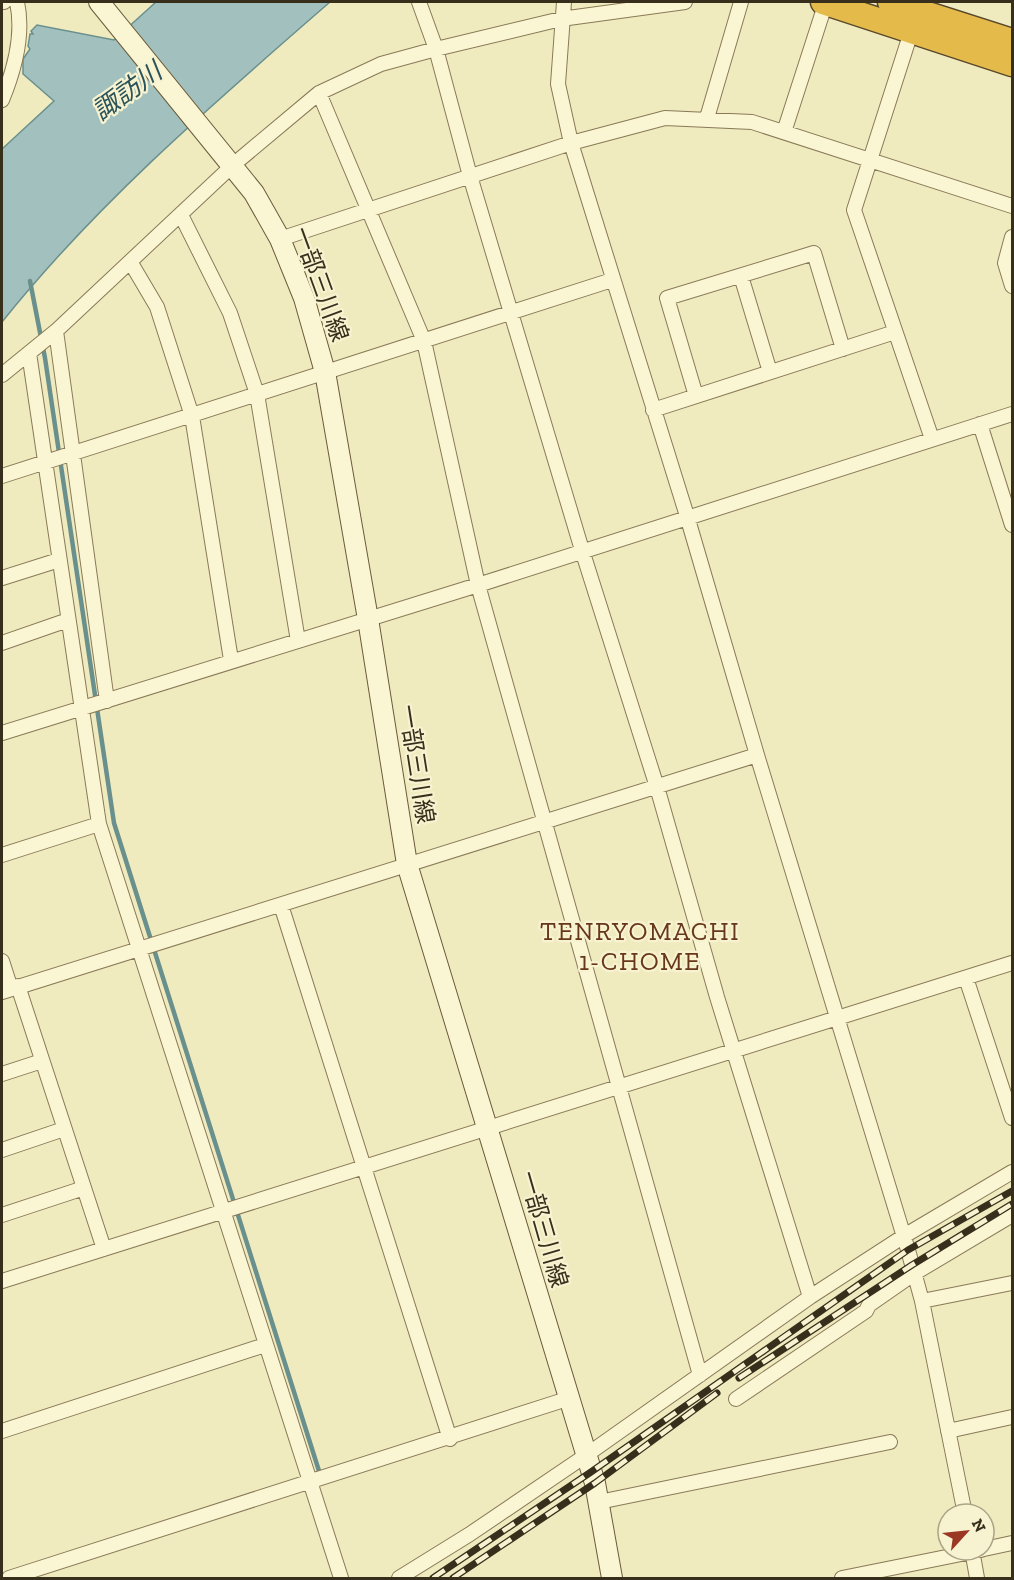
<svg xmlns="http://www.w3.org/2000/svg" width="1014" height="1580" font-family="'Zilla Slab','Noto Sans JP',serif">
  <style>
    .water { fill: #a2c1be; stroke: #69908d; stroke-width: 1.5 }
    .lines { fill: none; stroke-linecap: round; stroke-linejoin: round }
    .stream { stroke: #69908d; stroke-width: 4.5 }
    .street-casing { stroke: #897a57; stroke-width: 16 }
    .secondary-casing { stroke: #6b5b3a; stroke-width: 22 }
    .highway-casing { stroke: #57472b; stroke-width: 27 }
    .street { stroke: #faf5d3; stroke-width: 14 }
    .secondary { stroke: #faf5d3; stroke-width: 20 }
    .highway { stroke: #e4bb4b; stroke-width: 24 }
    .rail-casing { stroke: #382e1c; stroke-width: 7 }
    .rail { stroke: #f7f2cf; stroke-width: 4.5; stroke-dasharray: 14; stroke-linecap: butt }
    .labels { text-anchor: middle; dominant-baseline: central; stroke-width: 4.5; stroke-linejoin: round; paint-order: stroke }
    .street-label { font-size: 24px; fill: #382e1c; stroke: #f7f2cf }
    .water-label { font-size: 26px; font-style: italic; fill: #2a5359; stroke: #f7f2cf }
    .neighbourhood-label { font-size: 26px; letter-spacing: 1.5px; fill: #673719; stroke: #f7f2cf }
  </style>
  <rect width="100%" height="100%" fill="#f0eabf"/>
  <path class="water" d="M 156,2 L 330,2 C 215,102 98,202 2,322 L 2,149 L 54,101 L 23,74 L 23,59 L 30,49 L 28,46 L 30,34 L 33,34 L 31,31 L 37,25 L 114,40 Z"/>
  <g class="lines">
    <path class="stream" d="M 30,281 L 45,358 L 114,823 L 319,1471"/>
    <defs>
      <path id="street" d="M 2,2 L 4,2
        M 419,2 L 436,49 L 470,176 L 582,550 L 657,787 L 717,997 L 810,1297
        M 564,2 L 558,84 L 571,143 L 687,516 L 757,755 L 908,1250 L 922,1301 L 965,1514
        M 913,26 L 854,210 L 932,439
        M 319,93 L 424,341 L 478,585 L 700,1375
        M 2,100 C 14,71 24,34 17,2
        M 707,118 L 741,2
        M 784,132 L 826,2
        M 181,215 L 230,313 L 257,394 L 298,641
        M 1012,237 L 1005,263 L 1012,286
        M 280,239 L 571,143 L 665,118 L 752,122 L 1012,206
        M 131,263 L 157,307 L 192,416 L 231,660
        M 741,276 L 770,372
        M 56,331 L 107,701
        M 29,353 L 99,824 L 341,1578
        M 2,375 L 56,331 L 233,165 L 319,93 L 381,64 L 436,49 L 561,19 L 685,2
        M 696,396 L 667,298 L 814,253 L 843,349
        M 653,410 L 895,332
        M 980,424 L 1012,525
        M 2,476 L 612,280
        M 2,578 L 59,560
        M 2,643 L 68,620
        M 2,733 L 478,585 L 1012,414
        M 2,855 L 99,824
        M 281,905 L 450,1439
        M 2,961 L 11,989
        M 966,978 L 1012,1118
        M 18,986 L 104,1249
        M 2,992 L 757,755
        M 2,1074 L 42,1061
        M 2,1150 L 64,1129
        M 2,1215 L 84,1188
        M 2,1281 L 1012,963
        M 922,1301 L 1012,1283
        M 736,1399 L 866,1311 L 869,1305 L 915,1273 L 1012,1215
        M 2,1431 L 265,1345
        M 948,1431 L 1012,1417
        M 599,1502 L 890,1442
        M 984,1549 L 1012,1543
        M 972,1550 L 977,1578
        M 9,1578 L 567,1399
        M 399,1578 L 470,1534 L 585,1456 L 810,1297 L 904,1236 L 1012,1172
        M 842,1578 L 981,1550"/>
      <path id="secondary" d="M 99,2 L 254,193 L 280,239 L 304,298 L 325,372 L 368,619 L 407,864 L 595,1483 L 612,1578"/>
      <path id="highway" d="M 823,2 L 1012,64
        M 890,2 L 1012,41"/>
    </defs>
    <use href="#street" class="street-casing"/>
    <use href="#secondary" class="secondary-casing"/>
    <use href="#highway" class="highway-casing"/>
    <use href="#street" class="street"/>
    <use href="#secondary" class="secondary"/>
    <use href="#highway" class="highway"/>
    <defs>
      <path id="rail" d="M 739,1378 L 912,1265 L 1012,1204
        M 433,1578 L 591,1472 L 908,1250 L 1012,1191
        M 453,1578 L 595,1483 L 717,1393"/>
    </defs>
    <use href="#rail" class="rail-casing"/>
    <use href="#rail" class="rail"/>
  </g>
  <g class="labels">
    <g class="street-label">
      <text transform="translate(321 284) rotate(70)">一部三川線</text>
      <text transform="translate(417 764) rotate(81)">一部三川線</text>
      <text transform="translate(544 1229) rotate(74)">一部三川線</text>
    </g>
    <g class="water-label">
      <text transform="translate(127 91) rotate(-36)">諏訪川</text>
    </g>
    <g class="neighbourhood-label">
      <text x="640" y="931">TENRYOMACHI<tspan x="640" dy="30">1-CHOME</tspan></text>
    </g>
  </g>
  <rect width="1014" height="1580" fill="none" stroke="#382e1c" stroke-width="6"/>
  <g transform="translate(966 1532) rotate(63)"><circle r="28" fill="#f7f2cf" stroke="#aba487" stroke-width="1.5"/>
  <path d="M0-4.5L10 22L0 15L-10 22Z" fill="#9b3824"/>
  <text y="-9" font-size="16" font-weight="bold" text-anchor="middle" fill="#382e1c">N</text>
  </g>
</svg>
